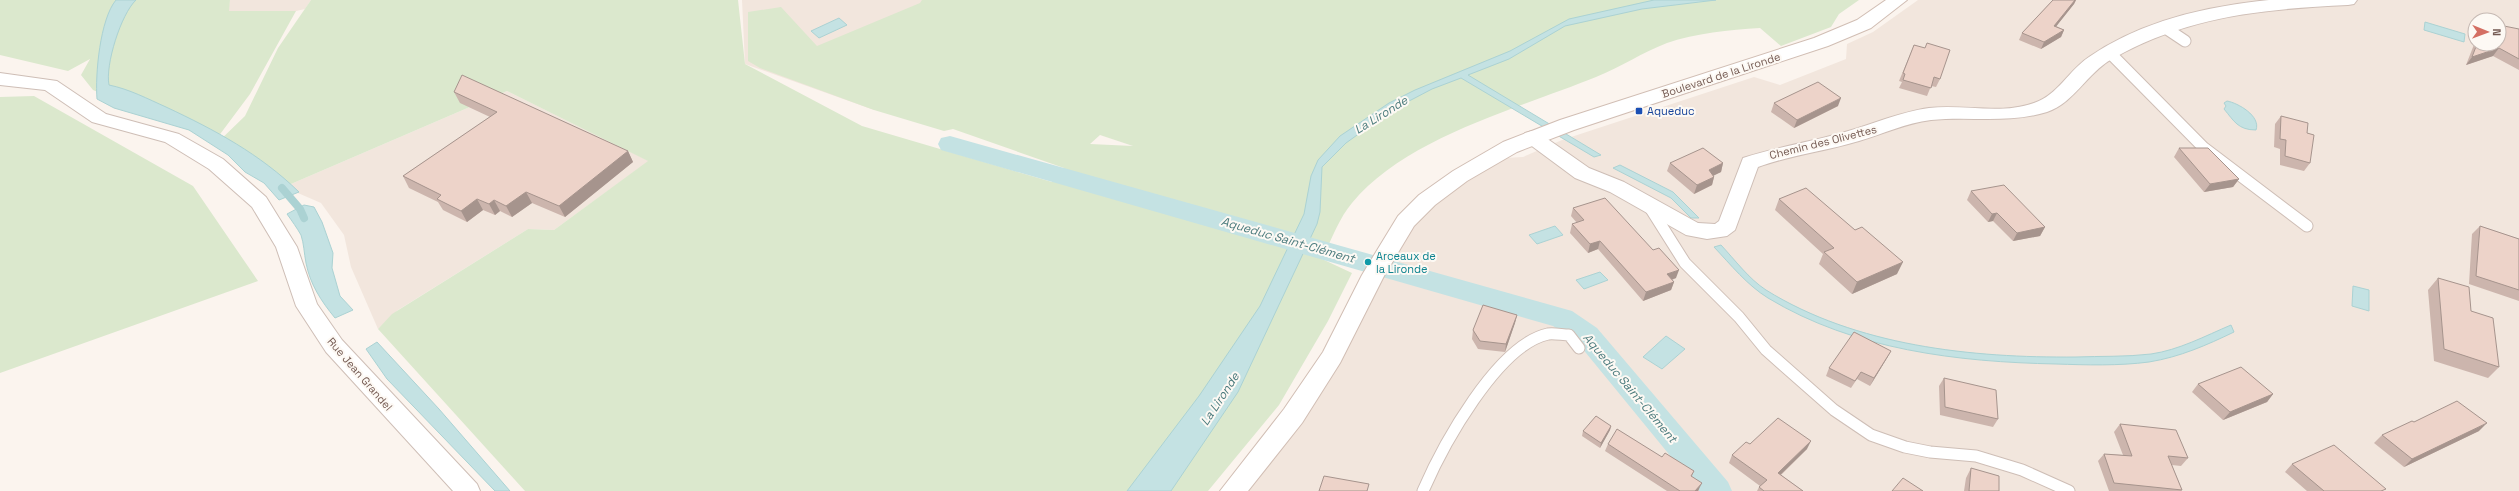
<svg xmlns="http://www.w3.org/2000/svg" width="2519" height="491" font-family="'Space Grotesk',sans-serif">
  <style>
    .residential { fill: #f2e6dd; fill-rule: evenodd }
    .green { fill: #dbe8cd; fill-rule: evenodd }
    .water { fill: #c4e2e3; stroke: #abd2d3 }
    .lines { fill: none; stroke-linecap: round; stroke-linejoin: round }
    .stream { stroke: #abd2d3; stroke-width: 8 }
    .canal { fill: #c4e2e3; fill-rule: evenodd }
    .lane-casing { stroke: #cebeb6; stroke-width: 13 }
    .street-casing { stroke: #cebeb6; stroke-width: 2 }
    .secondary-casing { stroke: #d1beb4; stroke-width: 2 }
    .lane { stroke: #fff; stroke-width: 11 }
    .street { fill: #fff; fill-rule: evenodd }
    .secondary { fill: #fff; fill-rule: evenodd }
    .wall { fill: #ccb5ad }
    .shaded-wall { fill: #a6948d }
    .building { fill: #edd3c9; stroke: #a6948d }
    .transit-dot { fill: #1a4fb4; stroke: #fdf9f4; stroke-width: 1.5 }
    .culture-dot { fill: #0f9aa8; stroke: #fdf9f4; stroke-width: 1.5 }
    .labels { text-anchor: middle; dominant-baseline: central; stroke-width: 4; stroke-linejoin: round; paint-order: stroke }
    .street-label { font-size: 11px; fill: #745a52; stroke: #fdf9f4 }
    .transit-label { font-size: 11px; fill: #164399; stroke: #fdf9f4; text-anchor: start }
    .culture-label { font-size: 11px; fill: #0d838f; stroke: #fdf9f4; text-anchor: start }
    .water-label { font-size: 12px; font-style: italic; fill: #4b7b7d; stroke: #fdf9f4 }
  </style>
  <rect width="100%" height="100%" fill="#fbf4ee"/>
  <path class="residential" d="M 230,0 L 311,0 L 305,9 L 296,11 L 228,11 Z
    M 742,0 L 934,0 L 874,110 L 745,64 Z
    M 1918,0 L 2519,0 L 2519,491 L 1233,491 L 1293,416 L 1406,221 L 1487,159 L 1523,157 L 1562,140 L 1754,77 L 1780,85 L 1846,59 L 1847,44 L 1873,32 ZM 2475,20 L 2499,20 L 2499,44 L 2475,44 Z
    M 507,91 L 649,161 L 554,230 L 528,229 L 398,310 L 378,329 L 351,267 L 344,235 L 321,203 L 284,187 Z"/>
  <path class="green" d="M 0,0 L 230,0 L 229,11 L 296,11 L 250,94 L 215,141 L 93,90 L 81,75 L 90,59 L 68,71 L 0,55 Z
    M 311,0 L 738,0 L 745,64 L 862,126 L 1052,182 L 1064,168 L 953,129 L 944,131 L 874,110 L 760,68 L 748,61 L 748,12 L 781,7 L 817,46 L 920,3 L 922,0 L 1859,0 L 1839,14 L 1831,27 L 1781,46 L 1760,28 C 1729,30 1696,33 1667,43 C 1643,52 1621,67 1596,77 C 1520,108 1406,137 1352,203 C 1339,218 1331,241 1322,259 L 1352,273 L 1328,321 L 1279,405 L 1208,491 L 525,491 L 378,329 L 392,314 L 528,229 L 554,230 L 648,161 L 507,91 L 284,187 L 237,162 L 215,145 L 245,116 L 278,48 ZM 1100,135 L 1133,146 L 1090,144 Z
    M 34,96 L 193,186 L 258,281 L 0,373 L 0,97 Z"/>
  <path class="water" d="M 116,0 L 136,0 C 121,14 105,65 109,85 C 129,89 148,99 166,107 C 215,130 260,154 299,192 L 279,200 L 264,183 L 245,172 L 228,155 L 189,130 L 114,108 L 97,99 C 95,75 100,19 116,0 Z
    M 1654,0 L 1716,0 L 1642,9 L 1565,26 L 1509,59 L 1468,75 L 1601,155 L 1594,157 L 1461,78 L 1432,89 L 1392,110 L 1346,143 L 1322,167 L 1320,212 L 1317,224 L 1238,392 L 1171,491 L 1127,491 L 1199,396 L 1260,306 L 1304,214 L 1311,176 L 1318,160 L 1340,136 L 1389,103 L 1415,90 L 1510,51 L 1569,19 Z
    M 839,18 L 847,25 L 819,38 L 811,31 Z
    M 2425,22 L 2465,34 L 2464,42 L 2424,30 Z
    M 2227,101 C 2238,103 2261,116 2256,130 C 2238,130 2234,121 2224,109 L 2226,106 L 2224,103 Z
    M 1620,165 L 1673,192 L 1699,218 L 1691,218 L 1671,198 L 1613,168 Z
    M 304,205 L 314,207 L 322,222 L 333,253 L 332,268 L 340,296 L 353,310 L 335,318 C 321,301 310,284 306,263 C 304,253 304,244 301,235 C 297,228 292,221 287,214 Z
    M 1555,226 L 1563,235 L 1537,244 L 1529,235 Z
    M 1721,245 C 1735,260 1749,279 1766,290 C 1856,346 1972,358 2076,357 C 2100,356 2126,357 2151,354 C 2179,350 2205,336 2231,325 L 2234,332 C 2207,345 2180,357 2149,362 C 2119,366 2086,365 2056,364 C 1958,362 1854,350 1768,298 C 1747,285 1731,265 1714,247 Z
    M 1600,272 L 1608,280 L 1584,289 L 1576,280 Z
    M 2353,286 L 2369,290 L 2369,311 L 2352,306 Z
    M 1666,336 L 1685,349 L 1662,369 L 1643,357 Z
    M 377,342 L 439,409 L 510,491 L 495,491 L 387,379 L 366,349 Z"/>
  <g class="lines">
    <path class="stream" d="M 282,188 L 300,209 L 304,218"/>
    <path class="canal" d="M 950,136 L 1572,311 L 1597,328 L 1728,482 L 1732,491 L 1699,491 L 1577,342 L 1553,326 L 941,150 L 938,144 L 941,138 Z"/>
    <defs>
      <path id="lane" d="M 2164,27 L 2185,41
        M 2110,53 L 2204,148 L 2307,226
        M 1649,206 L 1685,263 L 1739,317 L 1766,350 L 1834,410 L 1871,435 L 1905,447 L 1930,452 L 1976,456 L 2022,470 L 2069,491
        M 1423,491 C 1442,447 1497,345 1548,334 C 1554,333 1563,335 1569,335 L 1579,348"/>
      <path id="street" d="M 2269,0 L 2357,0 L 2354,4 L 2348,5 C 2263,9 2187,16 2112,59 C 2087,73 2074,103 2047,112 C 2008,124 1970,116 1931,120 C 1906,123 1883,134 1859,141 C 1826,151 1791,155 1758,167 L 1735,230 L 1727,236 L 1707,239 L 1686,235 L 1610,192 L 1575,178 L 1525,141 L 1522,137 L 1525,133 L 1532,131 L 1539,133 L 1589,168 L 1624,182 L 1698,223 L 1715,224 L 1719,221 L 1743,158 C 1777,147 1811,142 1845,132 C 1873,124 1900,112 1929,108 C 1964,104 2001,115 2034,103 C 2058,95 2069,70 2089,57 C 2141,21 2207,6 2269,0 Z
        M 0,73 L 57,81 L 106,114 L 179,134 L 223,159 L 266,197 L 297,247 L 317,304 L 342,340 L 477,484 L 480,491 L 453,491 L 326,352 L 296,306 L 276,247 L 252,207 L 209,169 L 165,142 L 92,122 L 45,90 L 0,85 Z"/>
      <path id="secondary" d="M 1886,0 L 1907,0 L 1871,28 L 1828,46 L 1574,130 L 1517,152 L 1467,181 L 1435,205 L 1414,226 L 1384,276 L 1340,363 L 1302,423 L 1248,491 L 1220,491 L 1284,409 L 1323,352 L 1362,275 L 1398,216 L 1419,195 L 1453,171 L 1503,142 L 1560,120 L 1814,38 L 1857,20 Z"/>
    </defs>
    <use href="#lane" class="lane-casing"/>
    <use href="#street" class="street-casing"/>
    <use href="#secondary" class="secondary-casing"/>
    <use href="#lane" class="lane"/>
    <use href="#street" class="street"/>
    <use href="#secondary" class="secondary"/>
  </g>
  <path class="wall" d="M 2053,0 L 2076,0 L 2074,4 L 2056,26 L 2064,30 L 2061,37 L 2041,49 L 2019,40 L 2022,33 Z
    M 2519,29 L 2519,70 L 2493,56 L 2466,65 L 2475,42 L 2475,44 L 2499,44 Z
    M 1914,45 L 1940,79 L 1936,87 L 1931,86 L 1927,96 L 1899,88 L 1902,82 L 1899,81 Z
    M 454,92 L 628,151 L 633,162 L 565,217 L 532,203 L 512,217 L 500,211 L 495,215 L 483,210 L 467,222 L 443,210 L 438,202 L 409,188 L 403,176 L 490,117 L 460,103 Z
    M 1774,103 L 1838,106 L 1794,128 L 1771,112 Z
    M 2281,116 L 2307,133 L 2310,163 L 2304,171 L 2280,165 L 2280,149 L 2274,147 L 2275,124 Z
    M 2179,148 L 2239,179 L 2233,187 L 2204,192 L 2174,157 Z
    M 1670,163 L 1723,163 L 1721,172 L 1713,175 L 1714,177 L 1712,185 L 1694,194 L 1667,171 Z
    M 1971,191 L 2045,227 L 2040,236 L 2013,241 L 1993,221 L 1988,222 L 1967,200 Z
    M 1779,199 L 1897,274 L 1852,294 L 1819,264 L 1823,254 L 1775,210 Z
    M 1573,208 L 1676,278 L 1672,280 L 1674,282 L 1671,290 L 1643,301 L 1598,249 L 1588,253 L 1570,233 L 1572,224 L 1577,223 L 1571,216 Z
    M 2480,226 L 2519,239 L 2519,301 L 2469,284 L 2472,234 Z
    M 2438,278 L 2499,367 L 2488,378 L 2434,361 L 2428,290 Z
    M 1517,315 L 1515,323 L 1505,352 L 1478,349 L 1472,339 L 1473,330 Z
    M 1891,351 L 1887,358 L 1870,386 L 1857,379 L 1851,388 L 1826,376 L 1829,368 Z
    M 1944,378 L 1998,419 L 1993,427 L 1940,415 L 1939,386 Z
    M 2198,384 L 2273,394 L 2267,402 L 2223,420 L 2192,392 Z
    M 2414,422 L 2479,431 L 2404,467 L 2374,443 L 2382,435 Z
    M 2120,424 L 2188,458 L 2181,466 L 2172,465 L 2182,490 L 2181,491 L 2109,491 L 2098,461 L 2104,454 L 2123,455 L 2114,432 Z
    M 1611,426 L 1610,430 L 1600,448 L 1582,436 L 1583,431 Z
    M 1608,444 L 1662,457 L 1694,471 L 1692,476 L 1699,490 L 1698,491 L 1667,491 L 1605,451 Z
    M 1750,444 L 1807,449 L 1781,475 L 1803,491 L 1757,491 L 1759,487 L 1760,486 L 1729,463 L 1732,455 Z
    M 2292,464 L 2384,491 L 2307,491 L 2285,472 Z
    M 1971,468 L 1999,491 L 1964,491 L 1966,478 Z"/>
  <path class="shaded-wall" d="M 2075,0 L 2076,0 L 2074,4 L 2051,33 L 2054,26 Z
    M 2064,30 L 2061,37 L 2041,49 L 2044,42 Z
    M 2499,48 L 2493,56 L 2466,65 L 2472,57 Z
    M 1841,98 L 1838,106 L 1794,128 L 1797,120 Z
    M 628,151 L 633,162 L 565,217 L 559,206 Z
    M 1723,163 L 1721,172 L 1707,179 L 1709,170 Z
    M 1714,177 L 1712,185 L 1694,194 L 1697,185 Z
    M 2239,179 L 2233,187 L 2204,192 L 2210,184 Z
    M 526,192 L 532,203 L 512,217 L 506,206 Z
    M 477,199 L 483,210 L 467,222 L 461,211 Z
    M 494,200 L 500,211 L 495,215 L 489,204 Z
    M 1997,213 L 1993,221 L 1988,222 L 1992,214 Z
    M 2045,227 L 2040,236 L 2013,241 L 2017,233 Z
    M 1600,241 L 1598,249 L 1588,253 L 1590,244 Z
    M 1903,262 L 1897,274 L 1852,294 L 1857,282 Z
    M 1679,270 L 1676,278 L 1664,282 L 1667,274 Z
    M 1674,282 L 1671,290 L 1643,301 L 1646,292 Z
    M 1517,315 L 1515,323 L 1505,352 L 1506,344 Z
    M 1891,351 L 1887,358 L 1870,386 L 1874,378 Z
    M 2273,394 L 2267,402 L 2223,420 L 2230,412 Z
    M 2487,423 L 2479,431 L 2404,467 L 2412,459 Z
    M 1611,426 L 1610,430 L 1600,448 L 1601,443 Z
    M 1811,441 L 1807,449 L 1774,481 L 1778,473 Z
    M 1702,483 L 1698,491 L 1695,491 Z"/>
  <path class="building" d="M 2053,0 L 2075,0 L 2054,26 L 2064,30 L 2044,42 L 2022,33 Z
    M 2499,25 L 2519,29 L 2519,59 L 2499,48 L 2472,57 L 2477,44 L 2499,44 Z
    M 1927,43 L 1950,50 L 1940,79 L 1934,77 L 1931,88 L 1903,80 L 1905,74 L 1903,73 L 1914,45 L 1925,48 Z
    M 462,75 L 628,151 L 559,206 L 526,192 L 506,206 L 494,200 L 489,204 L 477,199 L 461,211 L 437,199 L 441,195 L 403,176 L 497,112 L 454,92 Z
    M 1818,82 L 1841,98 L 1797,120 L 1774,103 Z
    M 2281,116 L 2308,123 L 2307,133 L 2314,135 L 2310,163 L 2285,156 L 2286,140 L 2280,139 Z
    M 1703,148 L 1723,163 L 1709,170 L 1714,177 L 1697,185 L 1670,163 Z
    M 2179,148 L 2208,148 L 2239,179 L 2210,184 Z
    M 2004,185 L 2045,227 L 2017,233 L 1997,213 L 1992,214 L 1971,191 Z
    M 1806,188 L 1855,230 L 1862,227 L 1903,262 L 1857,282 L 1824,252 L 1834,248 L 1779,199 Z
    M 1605,198 L 1653,250 L 1659,248 L 1679,270 L 1667,274 L 1674,282 L 1646,292 L 1600,241 L 1590,244 L 1572,224 L 1584,220 L 1573,208 Z
    M 2480,226 L 2519,239 L 2519,290 L 2476,276 Z
    M 2438,278 L 2469,287 L 2471,311 L 2493,318 L 2499,367 L 2444,349 Z
    M 1483,305 L 1517,315 L 1506,344 L 1480,341 L 1473,330 Z
    M 1854,332 L 1891,351 L 1874,378 L 1861,372 L 1855,381 L 1829,368 Z
    M 2241,367 L 2273,394 L 2230,412 L 2198,384 Z
    M 1944,378 L 1996,390 L 1998,419 L 1945,407 Z
    M 2457,401 L 2487,423 L 2412,459 L 2382,435 L 2412,421 L 2414,422 Z
    M 1596,416 L 1611,426 L 1601,443 L 1583,431 Z
    M 1778,418 L 1811,441 L 1778,473 L 1803,491 L 1764,491 L 1759,487 L 1767,480 L 1732,455 L 1746,442 L 1750,444 Z
    M 2120,424 L 2176,430 L 2188,458 L 2168,456 L 2182,490 L 2114,483 L 2104,454 L 2132,456 Z
    M 1617,429 L 1662,457 L 1665,453 L 1694,471 L 1691,476 L 1702,483 L 1695,491 L 1680,491 L 1608,444 Z
    M 2334,445 L 2386,489 L 2381,491 L 2324,491 L 2292,464 Z
    M 1971,468 L 1999,476 L 1999,491 L 1969,491 Z
    M 1324,476 L 1369,484 L 1367,491 L 1319,491 Z
    M 1903,478 L 1923,491 L 1892,491 Z"/>
  <rect class="transit-dot" x="1635" y="107" width="8" height="8" rx="2"/>
  <circle class="culture-dot" cx="1368" cy="262" r="4"/>
  <g class="labels">
    <g class="street-label">
      <text transform="translate(1721 75) rotate(-18)">Boulevard de la Lironde</text>
      <text transform="translate(1823 142) rotate(-14)">Chemin des Olivettes</text>
      <text transform="translate(360 374) rotate(49)">Rue Jean Grandel</text>
    </g>
    <g class="transit-label">
      <text x="1647" y="111">Aqueduc</text>
    </g>
    <g class="culture-label">
      <text x="1376" y="256">Arceaux de<tspan x="1376" dy="13">la Lironde</tspan></text>
    </g>
    <g class="water-label">
      <text transform="translate(1381 115) rotate(-32)">La Lironde</text>
      <text transform="translate(1288 240) rotate(16)">Aqueduc Saint-Clément</text>
      <text transform="translate(1630 388) rotate(50)">Aqueduc Saint-Clément</text>
      <text transform="translate(1220 399) rotate(-57)">La Lironde</text>
    </g>
  </g>
  <g transform="translate(2487 32) rotate(91)"><circle r="19" fill="#fdf9f4" stroke="#c6b9b3"/>
  <path d="M0-3L7 15L0 10L-7 15Z" fill="#d46f63"/>
  <text y="-6" font-size="11" font-weight="bold" text-anchor="middle" fill="#745a52">N</text>
  </g>
</svg>
